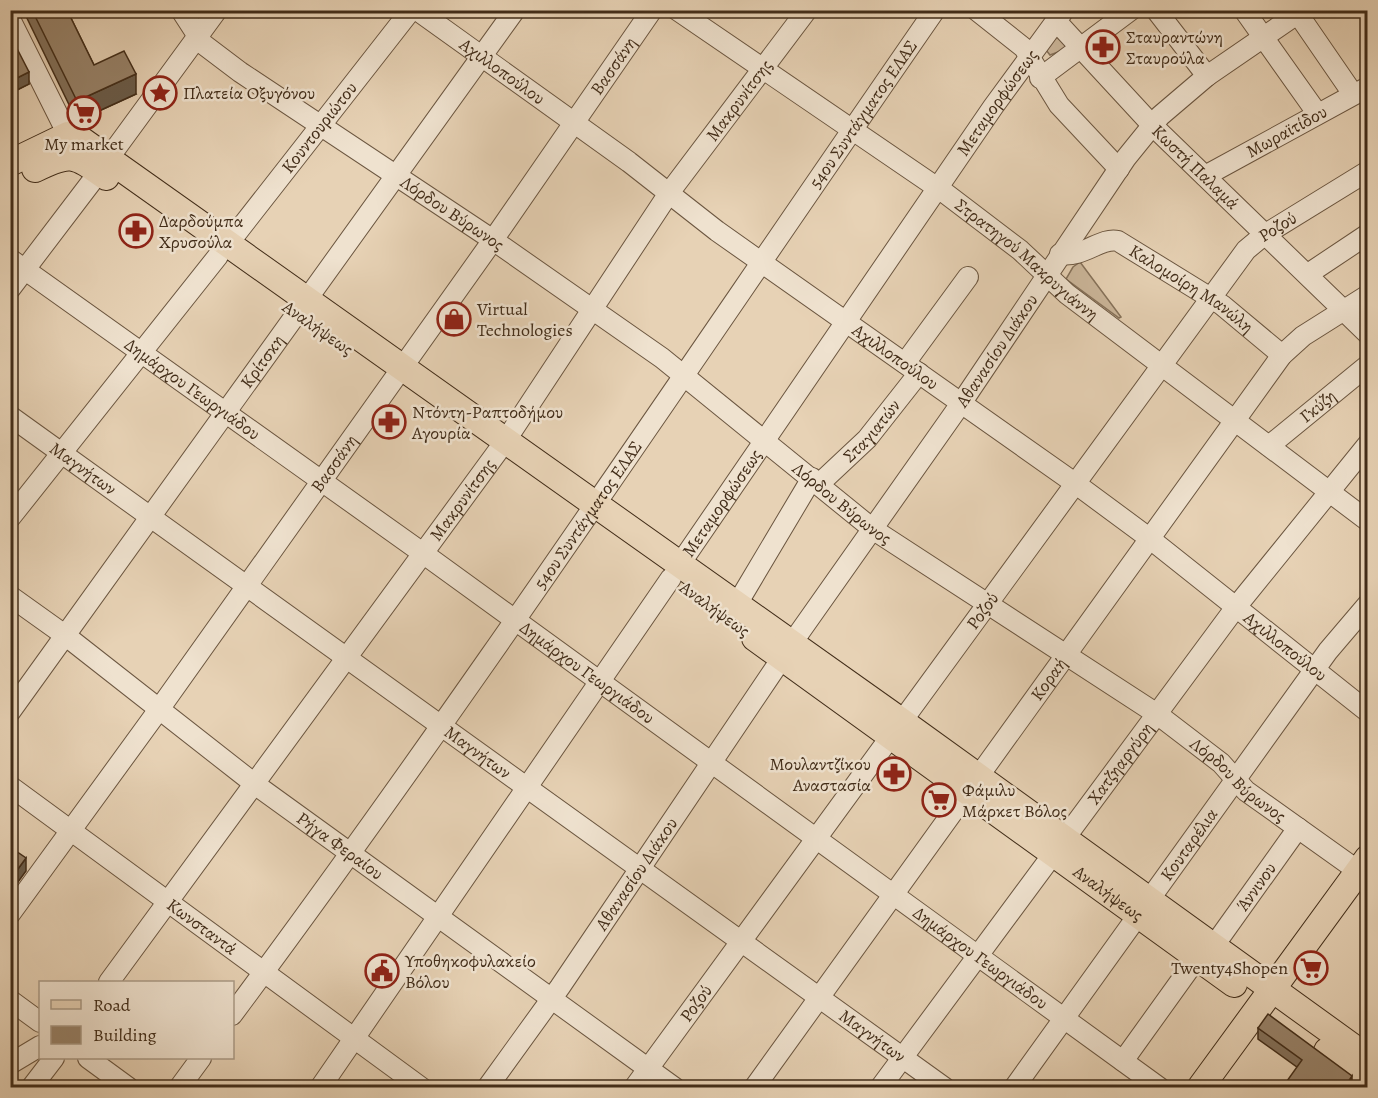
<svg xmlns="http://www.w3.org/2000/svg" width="1378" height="1098" font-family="Alegreya,serif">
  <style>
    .green { fill: #cbb69a; stroke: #86725a; stroke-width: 1.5 }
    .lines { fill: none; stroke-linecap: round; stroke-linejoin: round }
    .minor-casing { stroke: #6b5640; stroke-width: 22 }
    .major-casing { stroke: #422d19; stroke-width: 28 }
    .minor { stroke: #efe2cf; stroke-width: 20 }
    .major { stroke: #e7d2b5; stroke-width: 26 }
    .wall { fill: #83715b; stroke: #422d19; stroke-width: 1.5 }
    .shaded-wall { fill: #6a5c4a; stroke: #422d19; stroke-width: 1.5 }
    .building { fill: #98836a; stroke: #422d19; stroke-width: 1.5 }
    .labels { text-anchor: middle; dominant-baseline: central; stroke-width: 5; stroke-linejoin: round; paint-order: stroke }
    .poi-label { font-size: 18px; fill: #422d19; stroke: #efe2cf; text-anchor: start }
    .street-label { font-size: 18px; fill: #422d19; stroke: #efe2cf }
  </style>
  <rect width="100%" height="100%" fill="#e7d2b5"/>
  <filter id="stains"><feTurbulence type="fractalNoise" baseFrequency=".00333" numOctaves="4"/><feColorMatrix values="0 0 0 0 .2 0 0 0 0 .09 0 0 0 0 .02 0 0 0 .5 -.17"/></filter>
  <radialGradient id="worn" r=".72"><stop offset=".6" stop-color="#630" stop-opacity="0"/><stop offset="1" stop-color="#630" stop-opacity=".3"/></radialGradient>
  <path class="green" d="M 1057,36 L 1069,48 L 1050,55 L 1046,50 Z
    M 1080,262 L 1121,317 L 1119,318 L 1066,279 L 1073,267 Z"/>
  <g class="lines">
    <defs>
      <g id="minor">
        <path id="s1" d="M 181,10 L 203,44 L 240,72 L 493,240 L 662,358 L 874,530 L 1157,714 L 1221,763 L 1246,791 L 1368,878"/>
        <path id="s2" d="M 417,10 L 629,162 L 717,231 L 1076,484 L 1149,538 L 1368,712"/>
        <path id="s3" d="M 677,10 L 945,193 L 1020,250 L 1067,294 L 1368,521"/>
        <path d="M 976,10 L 1024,48 L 1059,105 L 1119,169"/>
        <path d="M 1156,10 L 1207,76"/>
        <path d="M 1244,10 L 1317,113"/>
        <path d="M 1298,14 L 1353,94"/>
        <path d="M 10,19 L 73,145"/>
        <path id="s4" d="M 1056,21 L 1152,125 L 1368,334"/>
        <path d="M 1040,78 L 1131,10"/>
        <path d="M 108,159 L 217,10"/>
        <path id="s5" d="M 1205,176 L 1368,87"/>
        <path id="s6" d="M 228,244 L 411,10"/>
        <path id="s7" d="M 1060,254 C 1084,258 1100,237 1118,241 L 1222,305 L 1282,355"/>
        <path id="s8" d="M 10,259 L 424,554 L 1160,1088"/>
        <path d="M 1308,274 L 1368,234"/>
        <path d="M 10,289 L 99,172"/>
        <path d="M 905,363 L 968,277"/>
        <path id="s9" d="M 10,416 L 945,1088"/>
        <path id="s10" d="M 1269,446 L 1368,365"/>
        <path id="s11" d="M 819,484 L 867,439 L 919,373"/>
        <path d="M 10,518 L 218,256"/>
        <path id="s12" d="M 680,564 L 993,107 L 1064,10"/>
        <path id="s13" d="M 10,596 L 66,636 L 256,785 L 675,1088"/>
        <path d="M 737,604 L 812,478"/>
        <path id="s14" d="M 792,643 L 962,402 L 1126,158 L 1160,116 L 1207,76 L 1303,10"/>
        <path id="s15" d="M 10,712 L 515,10"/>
        <path id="s16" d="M 10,786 L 422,1088"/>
        <path id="s17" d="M 10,914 L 160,708 L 493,240 L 652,10"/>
        <path id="s18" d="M 1213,947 L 1298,828"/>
        <path id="s19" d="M 109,982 L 506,440 L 669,193 L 807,10"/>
        <path d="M 10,1000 L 40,1022"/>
        <path id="s20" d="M 232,1015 C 476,687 702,346 935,10"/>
        <path d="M 88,1058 L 129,1088"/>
        <path d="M 1123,1061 L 1197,958"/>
        <path d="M 10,1064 L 40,1046"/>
        <path d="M 31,1088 L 54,1058"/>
        <path d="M 179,1088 L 201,1058"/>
        <path d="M 320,1088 L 671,578"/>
        <path id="s21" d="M 487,1088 L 560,987 L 782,658"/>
        <path id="s22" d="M 634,1088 L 1246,250 L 1264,235 L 1368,171"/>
        <path id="s23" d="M 754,1088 L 1282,355 L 1303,336 L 1368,295"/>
        <path id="s24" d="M 880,1088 L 1236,607 L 1368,444"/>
        <path id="s25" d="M 1014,1088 L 1328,651 L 1368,604"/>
      </g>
      <g id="major">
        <path d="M 10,163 L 68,135 L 80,139 L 901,721 L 1368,1058"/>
        <path d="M 35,169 C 71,151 74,154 106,177"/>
        <path id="s26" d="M 755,638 L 1234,984"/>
        <path d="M 1327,1051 L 1368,1080"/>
        <path d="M 1200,1088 L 1368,858"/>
      </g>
    </defs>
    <use href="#minor" class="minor-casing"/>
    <use href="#major" class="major-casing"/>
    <use href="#minor" class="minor"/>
    <use href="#major" class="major"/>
  </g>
  <path class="wall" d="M 23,10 L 72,10 L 68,12 L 94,65 L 136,94 L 77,121 Z
    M 10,35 L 29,84 L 17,90 L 10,77 Z
    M 1258,1028 L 1352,1087 L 1297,1067 L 1258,1039 Z"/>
  <path class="shaded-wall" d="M 96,10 L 105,10 L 96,16 Z
    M 29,72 L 29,84 L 17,90 L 17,78 Z
    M 136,74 L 136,94 L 77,121 L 77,101 Z
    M 26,858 L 26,871 L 10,893 L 10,880 Z
    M 1352,1076 L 1352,1087 L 1344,1088 Z"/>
  <path class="building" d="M 32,10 L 67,10 L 94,65 L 124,51 L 136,74 L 77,101 Z
    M 10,35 L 29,72 L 17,78 L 10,65 Z
    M 10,847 L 26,858 L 10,880 Z
    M 1268,1014 L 1352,1076 L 1344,1088 L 1282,1088 L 1302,1060 L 1258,1028 Z
    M 1219,1081 L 1228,1088 L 1214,1088 Z"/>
  <defs>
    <symbol id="pharmacy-ring" viewBox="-11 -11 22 22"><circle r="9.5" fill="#efe2cf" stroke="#8f2418" stroke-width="1.5"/><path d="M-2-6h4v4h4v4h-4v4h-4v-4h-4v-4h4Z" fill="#8f2418"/></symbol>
    <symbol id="sight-ring" viewBox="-11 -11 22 22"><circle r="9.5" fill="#efe2cf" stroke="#8f2418" stroke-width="1.5"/><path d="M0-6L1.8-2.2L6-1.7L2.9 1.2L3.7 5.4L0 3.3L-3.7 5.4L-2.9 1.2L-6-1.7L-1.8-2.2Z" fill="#8f2418"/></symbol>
    <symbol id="supermarket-ring" viewBox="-11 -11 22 22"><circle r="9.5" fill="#efe2cf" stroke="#8f2418" stroke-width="1.5"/><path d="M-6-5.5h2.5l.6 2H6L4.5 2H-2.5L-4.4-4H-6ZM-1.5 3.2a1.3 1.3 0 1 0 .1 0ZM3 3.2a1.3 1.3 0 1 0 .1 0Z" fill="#8f2418"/></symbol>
    <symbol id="shop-ring" viewBox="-11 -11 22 22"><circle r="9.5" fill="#efe2cf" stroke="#8f2418" stroke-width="1.5"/><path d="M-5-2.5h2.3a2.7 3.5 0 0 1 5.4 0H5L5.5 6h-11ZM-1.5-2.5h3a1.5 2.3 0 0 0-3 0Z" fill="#8f2418"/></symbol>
    <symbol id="civic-ring" viewBox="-11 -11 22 22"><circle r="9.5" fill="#efe2cf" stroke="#8f2418" stroke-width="1.5"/><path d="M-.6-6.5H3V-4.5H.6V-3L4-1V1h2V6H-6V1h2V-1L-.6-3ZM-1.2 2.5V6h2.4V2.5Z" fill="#8f2418"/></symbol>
  </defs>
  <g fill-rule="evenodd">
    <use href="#pharmacy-ring" x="1084" y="28" width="38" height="38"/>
    <use href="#sight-ring" x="141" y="74" width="38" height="38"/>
    <use href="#supermarket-ring" x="65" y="94" width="38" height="38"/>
    <use href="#pharmacy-ring" x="117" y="212" width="38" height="38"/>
    <use href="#shop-ring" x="435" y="300" width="38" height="38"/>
    <use href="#pharmacy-ring" x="370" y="403" width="38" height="38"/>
    <use href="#pharmacy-ring" x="875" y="755" width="38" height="38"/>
    <use href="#supermarket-ring" x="920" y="781" width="38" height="38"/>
    <use href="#supermarket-ring" x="1292" y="949" width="38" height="38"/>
    <use href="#civic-ring" x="363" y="952" width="38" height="38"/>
  </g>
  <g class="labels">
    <g class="poi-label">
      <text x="1126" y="37">Σταυραντώνη<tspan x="1126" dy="21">Σταυρούλα</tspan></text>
      <text x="183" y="93">Πλατεία Οξυγόνου</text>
      <text x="84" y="144" text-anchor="middle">My market</text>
      <text x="159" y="221">Δαρδούμπα<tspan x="159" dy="21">Χρυσούλα</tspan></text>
      <text x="477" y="309">Virtual<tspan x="477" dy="21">Technologies</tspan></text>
      <text x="412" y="412">Ντόντη-Ραπτοδήμου<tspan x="412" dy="21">Αγουρία</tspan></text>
      <text x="871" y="764" text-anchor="end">Μουλαντζίκου<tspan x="871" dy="21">Αναστασία</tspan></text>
      <text x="962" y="790">Φάμιλυ<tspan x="962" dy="21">Μάρκετ Βόλος</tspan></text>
      <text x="405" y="961">Υποθηκοφυλακείο<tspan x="405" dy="21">Βόλου</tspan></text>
      <text x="1288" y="968" text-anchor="end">Twenty4Shopen</text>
    </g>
    <g class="street-label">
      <text stroke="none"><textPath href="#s17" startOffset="1041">Βασσάνη</textPath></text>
      <text stroke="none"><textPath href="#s2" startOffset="105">Αχιλλοπούλου</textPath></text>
      <text stroke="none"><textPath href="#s19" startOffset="1084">Μακρυνίτσης</textPath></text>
      <text stroke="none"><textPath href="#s12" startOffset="560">Μεταμορφώσεως</textPath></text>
      <text stroke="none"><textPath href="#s20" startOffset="1100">54ου Συντάγματος ΕΛΑΣ</textPath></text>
      <text stroke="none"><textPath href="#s6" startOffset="148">Κουντουριώτου</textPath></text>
      <text stroke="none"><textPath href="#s5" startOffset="93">Μωραϊτίδου</textPath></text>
      <text stroke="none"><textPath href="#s4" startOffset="202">Κωστή Παλαμά</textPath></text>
      <text stroke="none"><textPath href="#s1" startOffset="342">Λόρδου Βύρωνος</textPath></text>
      <text stroke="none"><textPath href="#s22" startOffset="1077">Ροζού</textPath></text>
      <text stroke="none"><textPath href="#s3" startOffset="430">Στρατηγού Μακρυγιάννη</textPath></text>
      <text stroke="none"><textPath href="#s7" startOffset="148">Καλομοίρη Μανώλη</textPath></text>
      <text transform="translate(318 328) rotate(35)">Αναλήψεως</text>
      <text stroke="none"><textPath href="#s14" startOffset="357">Αθανασίου Διάκου</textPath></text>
      <text stroke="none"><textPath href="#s2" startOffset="591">Αχιλλοπούλου</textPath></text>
      <text stroke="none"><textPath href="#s15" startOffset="432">Κρίτσκη</textPath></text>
      <text stroke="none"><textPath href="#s8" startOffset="224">Δημάρχου Γεωργιάδου</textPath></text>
      <text stroke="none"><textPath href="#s10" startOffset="63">Γκύζη</textPath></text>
      <text stroke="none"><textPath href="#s11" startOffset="75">Σταγιατών</textPath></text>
      <text stroke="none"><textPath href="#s17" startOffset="555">Βασσάνη</textPath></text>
      <text stroke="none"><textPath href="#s9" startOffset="90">Μαγνήτων</textPath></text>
      <text stroke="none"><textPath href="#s19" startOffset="598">Μακρυνίτσης</textPath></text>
      <text stroke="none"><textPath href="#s1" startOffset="828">Λόρδου Βύρωνος</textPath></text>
      <text stroke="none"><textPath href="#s12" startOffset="74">Μεταμορφώσεως</textPath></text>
      <text stroke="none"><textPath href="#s20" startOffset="614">54ου Συντάγματος ΕΛΑΣ</textPath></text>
      <text transform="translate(715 609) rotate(36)">Αναλήψεως</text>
      <text stroke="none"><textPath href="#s22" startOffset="591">Ροζού</textPath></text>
      <text stroke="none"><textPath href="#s2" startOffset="1077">Αχιλλοπούλου</textPath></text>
      <text stroke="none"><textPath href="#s8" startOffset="710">Δημάρχου Γεωργιάδου</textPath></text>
      <text stroke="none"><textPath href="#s23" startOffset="504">Κοραή</textPath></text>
      <text stroke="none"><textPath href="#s9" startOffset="576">Μαγνήτων</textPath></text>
      <text stroke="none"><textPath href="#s24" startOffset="404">Χατζηαργύρη</textPath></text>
      <text stroke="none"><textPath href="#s1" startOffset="1312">Λόρδου Βύρωνος</textPath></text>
      <text stroke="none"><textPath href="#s25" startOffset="300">Κουταρέλια</textPath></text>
      <text stroke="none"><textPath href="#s13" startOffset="414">Ρήγα Φεραίου</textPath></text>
      <text stroke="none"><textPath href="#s21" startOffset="261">Αθανασίου Διάκου</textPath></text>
      <text stroke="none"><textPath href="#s18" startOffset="74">Άννινου</textPath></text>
      <text stroke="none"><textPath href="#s26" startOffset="436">Αναλήψεως</textPath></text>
      <text stroke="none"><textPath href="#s16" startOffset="238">Κωνσταντά</textPath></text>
      <text stroke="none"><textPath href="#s8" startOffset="1196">Δημάρχου Γεωργιάδου</textPath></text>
      <text stroke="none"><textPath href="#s22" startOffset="105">Ροζού</textPath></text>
      <text stroke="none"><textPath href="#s9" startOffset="1062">Μαγνήτων</textPath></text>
    </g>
  </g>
  <rect width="1378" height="1098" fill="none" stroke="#e7d2b5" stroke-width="36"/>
  <rect x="12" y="12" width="1354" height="1074" fill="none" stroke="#422d19" stroke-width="3"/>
  <rect x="18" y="18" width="1342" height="1062" fill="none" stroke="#422d19" stroke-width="1.5"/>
  <rect x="39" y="981" width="195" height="78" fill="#efe2cf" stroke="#aa9a86" stroke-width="1.5"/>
  <rect x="51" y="1000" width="30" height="9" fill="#e7d2b5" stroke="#aa9a86" stroke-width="1.5"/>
  <text x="93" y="1011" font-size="18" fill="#422d19">Road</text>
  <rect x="51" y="1026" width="30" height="18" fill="#98836a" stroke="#aa9a86" stroke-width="1.5"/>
  <text x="93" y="1041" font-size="18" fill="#422d19">Building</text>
  <rect width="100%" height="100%" filter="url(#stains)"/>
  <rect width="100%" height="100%" fill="url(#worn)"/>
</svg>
